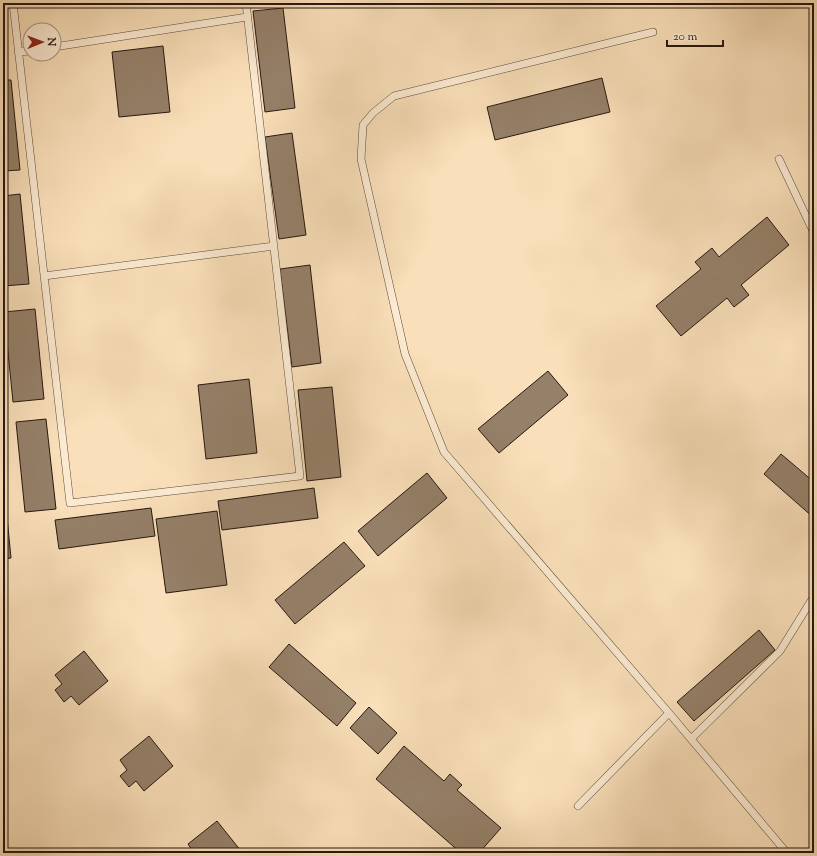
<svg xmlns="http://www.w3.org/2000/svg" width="817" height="856" font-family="'Sorts Mill Goudy',serif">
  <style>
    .building { fill: #958069; stroke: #271711 }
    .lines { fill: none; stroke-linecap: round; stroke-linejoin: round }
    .lane-casing { stroke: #5c493b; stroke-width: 8 }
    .lane { stroke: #fcebd2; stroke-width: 7 }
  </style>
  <rect width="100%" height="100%" fill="#fae0ba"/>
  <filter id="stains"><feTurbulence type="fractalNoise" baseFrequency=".005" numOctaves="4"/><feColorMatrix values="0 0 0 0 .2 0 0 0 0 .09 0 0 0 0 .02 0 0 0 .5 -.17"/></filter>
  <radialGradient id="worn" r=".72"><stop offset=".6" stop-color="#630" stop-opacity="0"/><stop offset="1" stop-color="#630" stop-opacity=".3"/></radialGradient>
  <path class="building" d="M 283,8 L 295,108 L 265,112 L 253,11 Z
    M 163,46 L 170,112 L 119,117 L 112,52 Z
    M 602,78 L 610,112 L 495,140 L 487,107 Z
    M 3,80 L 11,80 L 20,170 L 3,171 Z
    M 292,133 L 306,235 L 279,239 L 265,137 Z
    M 20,194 L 29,284 L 3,286 L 3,196 Z
    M 767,217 L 789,245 L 741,285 L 749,295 L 734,307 L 727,298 L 681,336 L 656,306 L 701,269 L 695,262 L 712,248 L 719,257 Z
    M 310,265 L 321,363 L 292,367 L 280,269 Z
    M 35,309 L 44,399 L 13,402 L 4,312 Z
    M 548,371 L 568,395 L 499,453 L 478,429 Z
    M 249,379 L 257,453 L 206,459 L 198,385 Z
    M 332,387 L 341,477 L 307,481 L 298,390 Z
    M 46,419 L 56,509 L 25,512 L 16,422 Z
    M 781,454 L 814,482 L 814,518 L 764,474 Z
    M 427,473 L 447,498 L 378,556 L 358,531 Z
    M 3,476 L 11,558 L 3,559 Z
    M 314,488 L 318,518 L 222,530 L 218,501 Z
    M 151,508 L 155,536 L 59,549 L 55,520 Z
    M 217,511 L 227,585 L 166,593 L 156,519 Z
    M 344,542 L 365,566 L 295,624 L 275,600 Z
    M 759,630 L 775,650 L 694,721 L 677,702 Z
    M 289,644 L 356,703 L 337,726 L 269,667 Z
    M 84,651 L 108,681 L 79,705 L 71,696 L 64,702 L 55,690 L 62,684 L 55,675 Z
    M 369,707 L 397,733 L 378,754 L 350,728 Z
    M 149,736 L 173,766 L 144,791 L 136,781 L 129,787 L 120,776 L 127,770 L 120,760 Z
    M 404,746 L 444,781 L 450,774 L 462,785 L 457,790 L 501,828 L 479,853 L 461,853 L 376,779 Z
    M 217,821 L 241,851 L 239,853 L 194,853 L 188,844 Z"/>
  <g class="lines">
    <defs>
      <path id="lane" d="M 13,3 L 70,503 L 300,476 L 246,3
        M 653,32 L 394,96 L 373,113 L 363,125 L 361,159 L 405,354 L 444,452 L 669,713 L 787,853
        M 54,47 L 247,17
        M 18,52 L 30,51
        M 779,159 L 814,233
        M 44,276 L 274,246
        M 691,739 L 780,651 L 814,596
        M 578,806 L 669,713"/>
    </defs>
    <use href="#lane" class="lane-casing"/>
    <use href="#lane" class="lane"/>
  </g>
  <rect width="817" height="856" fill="none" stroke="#fae0ba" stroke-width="16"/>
  <rect x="4" y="4" width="809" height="848" fill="none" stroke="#271711" stroke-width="2"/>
  <rect x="8" y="8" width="801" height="840" fill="none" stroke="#271711"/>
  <g transform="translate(42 42) rotate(89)"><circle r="19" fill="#fcebd2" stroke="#a79685"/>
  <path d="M0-3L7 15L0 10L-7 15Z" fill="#8f2418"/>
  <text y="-6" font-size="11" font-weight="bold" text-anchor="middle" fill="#271711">N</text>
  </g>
  <path d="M667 40v6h56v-6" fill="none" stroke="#271711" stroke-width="2"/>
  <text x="673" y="40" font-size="12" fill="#271711" stroke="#fcebd2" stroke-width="3" paint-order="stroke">20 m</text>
  <rect width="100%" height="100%" filter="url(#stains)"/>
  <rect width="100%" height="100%" fill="url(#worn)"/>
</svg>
